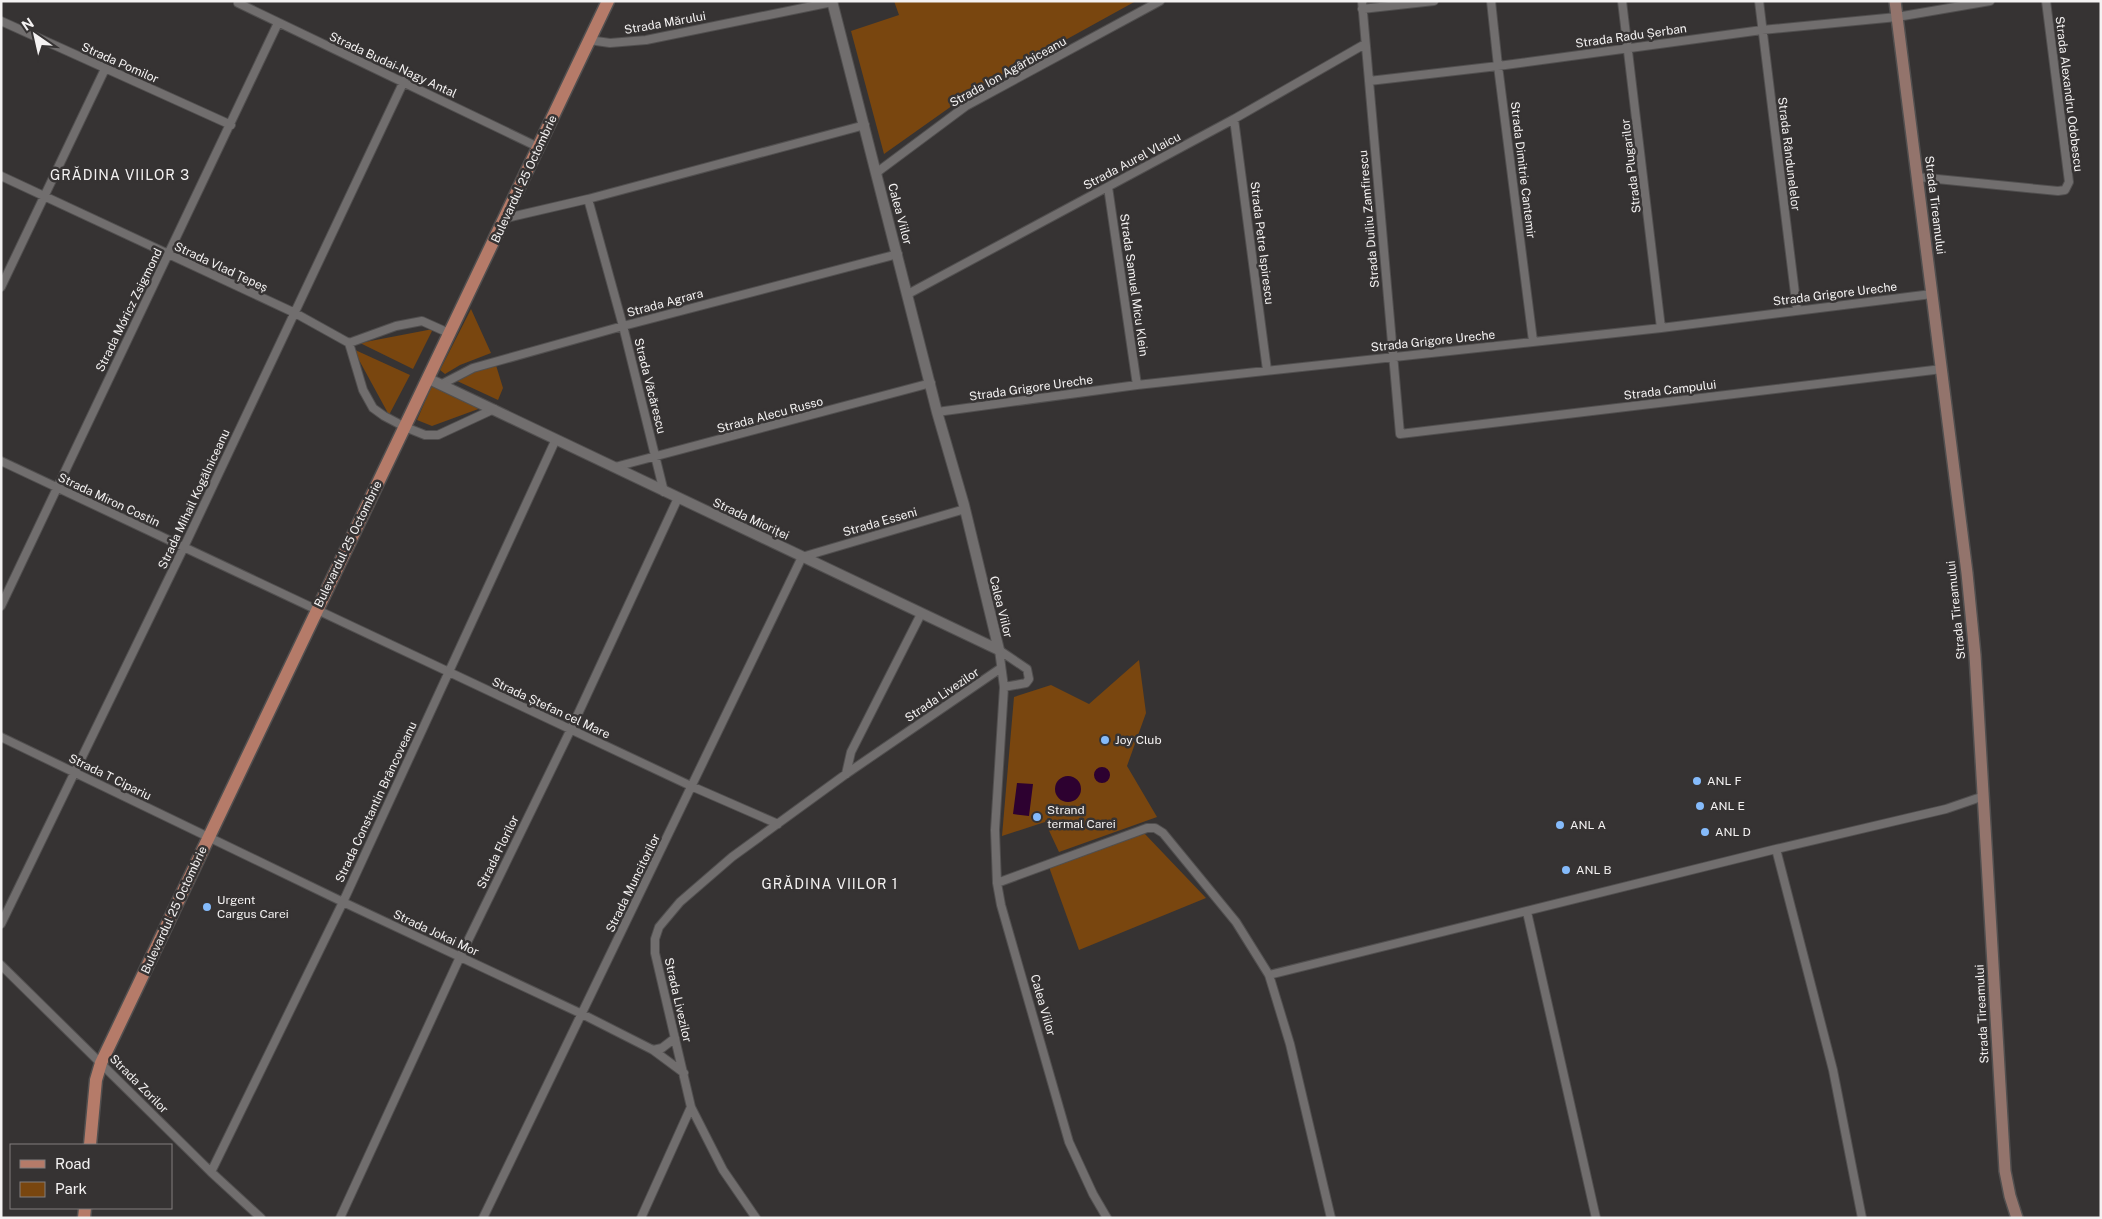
<svg xmlns="http://www.w3.org/2000/svg" width="2102" height="1219" font-family="'Public Sans',sans-serif">
  <style>
    .green { fill: #79460f }
    .water { fill: #2d0130 }
    .lines { fill: none; stroke-linecap: round; stroke-linejoin: round }
    .minor-casing { stroke: #514f4f; stroke-width: 10 }
    .tertiary-casing { stroke: #514f4f; stroke-width: 12 }
    .secondary-casing { stroke: #514f4f; stroke-width: 14 }
    .primary-casing { stroke: #514f4f; stroke-width: 15 }
    .minor { stroke: #716e6e; stroke-width: 8 }
    .tertiary { stroke: #716e6e; stroke-width: 10 }
    .secondary { stroke: #93746c; stroke-width: 11 }
    .primary { stroke: #b57b69; stroke-width: 12 }
    .poi-dot { fill: #85bbfb; stroke: #363333; stroke-width: 2 }
    .labels { text-anchor: middle; dominant-baseline: central; stroke-width: 5; stroke-linejoin: round; paint-order: stroke }
    .street-label { font-size: 12px; fill: #f4f2f2; stroke: #363333 }
    .poi-label { font-size: 12px; fill: #f4f2f2; stroke: #363333; text-anchor: start }
    .neighbourhood-label { font-size: 14px; letter-spacing: 1px; fill: #f4f2f2; stroke: #363333 }
  </style>
  <rect width="100%" height="100%" fill="#363333"/>
  <path class="green" d="M 894,1 L 1136,1 L 973,91 L 884,154 L 851,31 L 899,15 Z
    M 471,309 L 491,353 L 460,365 L 445,374 L 440,370 Z
    M 433,329 L 413,369 L 360,343 Z
    M 353,349 L 410,375 L 389,415 Z
    M 495,362 L 503,388 L 498,400 L 455,380 Z
    M 433,383 L 481,408 L 432,426 L 417,420 Z
    M 1139,660 L 1146,713 L 1127,766 L 1157,817 L 1059,852 L 1045,822 L 1002,836 L 1014,697 L 1051,685 L 1089,704 Z
    M 1144,833 L 1206,898 L 1079,950 L 1049,867 Z"/>
  <path class="water" d="M1094 775a8 8 0 1 1 16 0a8 8 0 1 1-16 0Z
    M1055 789a13 13 0 1 1 26 0a13 13 0 1 1-26 0Z
    M 1017,783 L 1033,784 L 1029,816 L 1013,814 Z"/>
  <g class="lines">
    <defs>
      <path id="minor" d="M 1362,1 L 1400,434 L 1942,369
        M 1491,1 L 1498,66 L 1533,341
        M 1622,1 L 1661,328
        M 1759,1 L 1797,310
        M 238,3 L 538,147
        M 1362,9 L 1434,1
        M 1,21 L 231,125
        M 589,40 L 610,43 L 646,40 L 832,2
        M 1369,81 L 1498,66 L 1762,30 L 1897,17 L 1990,1
        M 1234,119 L 1267,370
        M 876,173 L 966,106 L 1160,1
        M 1,176 L 295,313 L 349,343
        M 1917,177 L 2058,191 L 2065,190 L 2069,182 L 2046,1
        M 1108,187 L 1137,385
        M 588,199 L 623,326 L 664,492
        M 506,218 L 588,199 L 865,125
        M 1,287 L 105,69
        M 908,294 L 1234,119 L 1365,44
        M 349,343 L 363,390 L 373,408 L 384,416 L 405,427 L 425,435 L 438,435 L 494,409
        M 349,343 L 396,326 L 422,321 L 451,334
        M 442,384 L 473,368 L 623,326 L 898,254
        M 937,412 L 1137,385 L 1661,328 L 1932,294
        M 1,461 L 691,786 L 778,824
        M 615,467 L 931,383
        M 1,606 L 278,23
        M 999,650 L 1004,687 L 995,830 L 997,883 L 1001,905 L 1069,1142 L 1093,1194 L 1107,1218
        M 999,650 L 1027,669 L 1029,679 L 1026,683 L 1004,687
        M 1,737 L 343,902 L 582,1014 L 653,1050 L 684,1073
        M 846,774 L 851,752 L 921,614
        M 1776,849 L 1833,1070 L 1862,1218
        M 997,883 L 1147,828 L 1155,828 L 1163,833 L 1236,922 L 1269,975 L 1290,1044 L 1331,1218
        M 1527,912 L 1596,1218
        M 1,924 L 184,547 L 404,81
        M 1,965 L 211,1172 L 261,1218
        M 1269,975 L 1776,849 L 1946,809 L 1984,796
        M 653,1050 L 662,1048 L 675,1038
        M 691,1107 L 723,1170 L 756,1218
        M 211,1172 L 343,902 L 556,439
        M 340,1218 L 460,957 L 571,729 L 678,498
        M 483,1218 L 802,557 L 965,509
        M 641,1218 L 691,1107 L 655,953 L 655,939 L 659,927 L 680,902 L 732,857 L 846,774 L 1001,668"/>
      <path id="tertiary" d="M 832,1 L 937,412 L 964,505 L 999,650
        M 429,379 L 999,650"/>
      <path id="secondary" d="M 1895,1 L 1967,573 L 1975,655 L 2005,1171 L 2010,1196 L 2017,1218"/>
      <path id="primary" d="M 90,1145 L 96,1080 L 101,1063 L 608,1
        M 84,1218 L 85,1208"/>
    </defs>
    <use href="#minor" class="minor-casing"/>
    <use href="#tertiary" class="tertiary-casing"/>
    <use href="#secondary" class="secondary-casing"/>
    <use href="#primary" class="primary-casing"/>
    <use href="#minor" class="minor"/>
    <use href="#tertiary" class="tertiary"/>
    <use href="#secondary" class="secondary"/>
    <use href="#primary" class="primary"/>
  </g>
  <g class="poi-dot">
    <circle cx="1105" cy="740" r="5"/>
    <circle cx="1697" cy="781" r="5"/>
    <circle cx="1700" cy="806" r="5"/>
    <circle cx="1037" cy="817" r="5"/>
    <circle cx="1560" cy="825" r="5"/>
    <circle cx="1705" cy="832" r="5"/>
    <circle cx="1566" cy="870" r="5"/>
    <circle cx="207" cy="907" r="5"/>
  </g>
  <g class="labels">
    <g class="street-label">
      <text transform="translate(665 23) rotate(-10)">Strada Mărului</text>
      <text transform="translate(1631 36) rotate(-8)">Strada Radu Șerban</text>
      <text transform="translate(120 63) rotate(24)">Strada Pomilor</text>
      <text transform="translate(393 65) rotate(25)">Strada Budai-Nagy Antal</text>
      <text transform="translate(1008 72) rotate(-29)">Strada Ion Agârbiceanu</text>
      <text transform="translate(2069 94) rotate(83)">Strada Alexandru Odobescu</text>
      <text transform="translate(1789 154) rotate(83)">Strada Rândunelelor</text>
      <text transform="translate(1132 161) rotate(-28)">Strada Aurel Vlaicu</text>
      <text transform="translate(1631 166) rotate(-97)">Strada Plugarilor</text>
      <text transform="translate(1523 170) rotate(83)">Strada Dimitrie Cantemir</text>
      <text transform="translate(524 179) rotate(-65)">Bulevardul 25 Octombrie</text>
      <text transform="translate(1935 205) rotate(83)">Strada Tireamului</text>
      <text transform="translate(900 214) rotate(75)">Calea Viilor</text>
      <text transform="translate(1369 219) rotate(-95)">Strada Duiliu Zamfirescu</text>
      <text transform="translate(1262 243) rotate(83)">Strada Petre Ispirescu</text>
      <text transform="translate(221 267) rotate(25)">Strada Vlad Țepeș</text>
      <text transform="translate(1134 285) rotate(82)">Strada Samuel Micu Klein</text>
      <text transform="translate(1835 294) rotate(-7)">Strada Grigore Ureche</text>
      <text transform="translate(665 303) rotate(-15)">Strada Agrara</text>
      <text transform="translate(129 310) rotate(-64)">Strada Móricz Zsigmond</text>
      <text transform="translate(1433 341) rotate(-6)">Strada Grigore Ureche</text>
      <text transform="translate(650 386) rotate(76)">Strada Văcărescu</text>
      <text transform="translate(1031 388) rotate(-8)">Strada Grigore Ureche</text>
      <text transform="translate(1670 390) rotate(-7)">Strada Campului</text>
      <text transform="translate(770 415) rotate(-15)">Strada Alecu Russo</text>
      <text transform="translate(194 499) rotate(-65)">Strada Mihail Kogălniceanu</text>
      <text transform="translate(109 500) rotate(25)">Strada Miron Costin</text>
      <text transform="translate(751 519) rotate(25)">Strada Mioriței</text>
      <text transform="translate(880 522) rotate(-16)">Strada Esseni</text>
      <text transform="translate(348 544) rotate(-64)">Bulevardul 25 Octombrie</text>
      <text transform="translate(1001 607) rotate(76)">Calea Viilor</text>
      <text transform="translate(1956 610) rotate(-96)">Strada Tireamului</text>
      <text transform="translate(942 695) rotate(-34)">Strada Livezilor</text>
      <text transform="translate(551 708) rotate(25)">Strada Ștefan cel Mare</text>
      <text transform="translate(110 777) rotate(26)">Strada T Cipariu</text>
      <text transform="translate(376 802) rotate(-65)">Strada Constantin Brâncoveanu</text>
      <text transform="translate(498 852) rotate(-64)">Strada Florilor</text>
      <text transform="translate(633 883) rotate(-64)">Strada Muncitorilor</text>
      <text transform="translate(174 910) rotate(-65)">Bulevardul 25 Octombrie</text>
      <text transform="translate(436 933) rotate(25)">Strada Jokai Mor</text>
      <text transform="translate(678 1000) rotate(77)">Strada Livezilor</text>
      <text transform="translate(1043 1005) rotate(74)">Calea Viilor</text>
      <text transform="translate(1982 1014) rotate(-93)">Strada Tireamului</text>
      <text transform="translate(139 1084) rotate(45)">Strada Zorilor</text>
    </g>
    <g class="poi-label">
      <text x="1115" y="740">Joy Club</text>
      <text x="1707" y="781">ANL F</text>
      <text x="1710" y="806">ANL E</text>
      <text x="1047" y="810">Strand<tspan x="1047" dy="14">termal Carei</tspan></text>
      <text x="1570" y="825">ANL A</text>
      <text x="1715" y="832">ANL D</text>
      <text x="1576" y="870">ANL B</text>
      <text x="217" y="900">Urgent<tspan x="217" dy="14">Cargus Carei</tspan></text>
    </g>
    <g class="neighbourhood-label">
      <text x="120" y="175">GRĂDINA VIILOR 3</text>
      <text x="830" y="884">GRĂDINA VIILOR 1</text>
    </g>
  </g>
  <rect width="2102" height="1219" fill="none" stroke="#f4f2f2" stroke-width="5"/>
  <rect x="10" y="1144" width="162" height="65" fill="#363333" stroke="#827f7f"/>
  <rect x="20" y="1160" width="25" height="8" fill="#b57b69" stroke="#827f7f"/>
  <text x="55" y="1169" font-size="15" fill="#f4f2f2">Road</text>
  <rect x="20" y="1182" width="25" height="15" fill="#79460f" stroke="#827f7f"/>
  <text x="55" y="1194" font-size="15" fill="#f4f2f2">Park</text>
  <g transform="translate(35 35) rotate(326)" stroke="#363333" stroke-width="4" paint-order="stroke">
  <path d="M0-4L9 19L0 12L-9 19Z" fill="#f4f2f2"/>
  <text y="-8" font-size="14" font-weight="bold" text-anchor="middle" fill="#f4f2f2">N</text>
  </g>
</svg>
